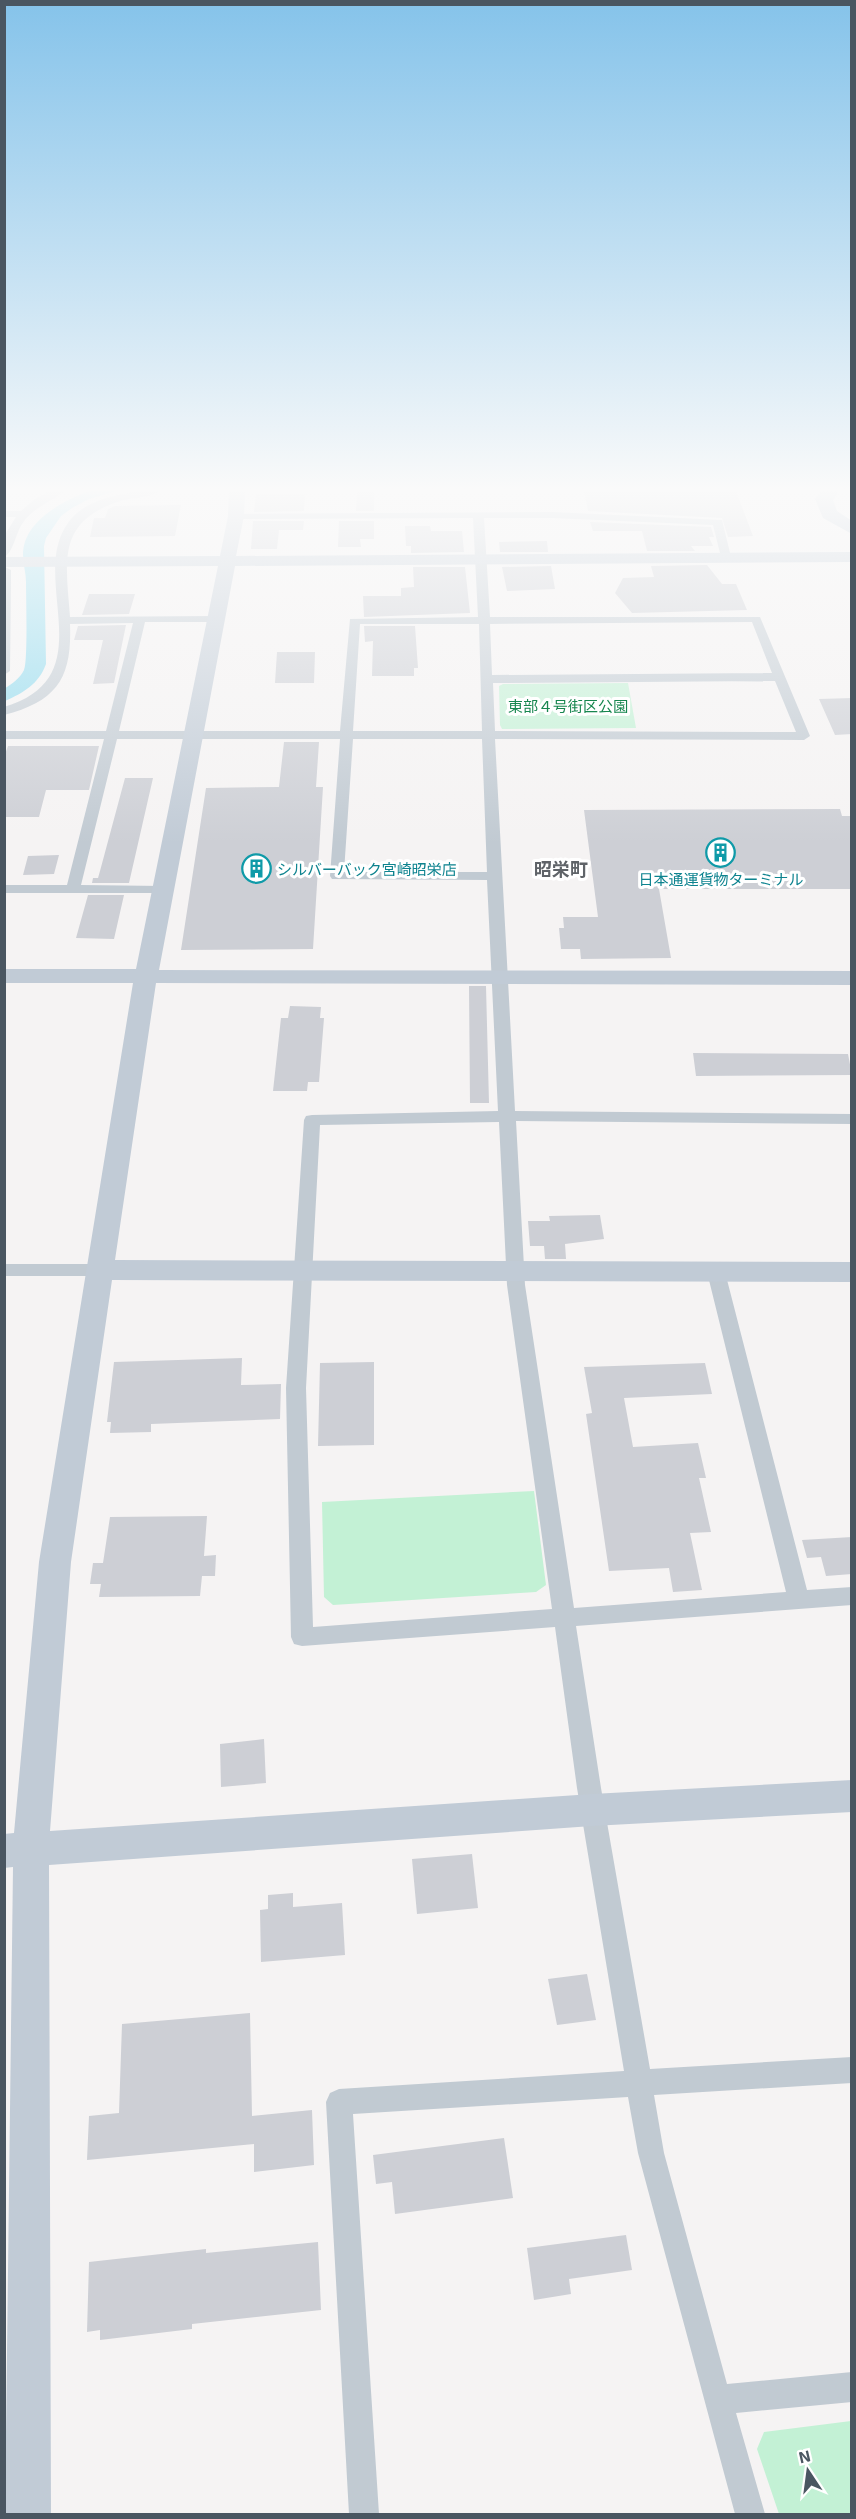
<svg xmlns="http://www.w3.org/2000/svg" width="856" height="2519" font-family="'Exo 2','Noto Sans JP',sans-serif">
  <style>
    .green { fill: #c3f1d5 }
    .water { fill: #90daee }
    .building { fill: #cdcfd5 }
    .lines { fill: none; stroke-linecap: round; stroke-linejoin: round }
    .street { fill: #c1cad2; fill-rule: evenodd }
    .secondary { fill: #c1cbd6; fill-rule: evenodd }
    .primary { fill: #b3c2d1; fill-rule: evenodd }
    .labels { text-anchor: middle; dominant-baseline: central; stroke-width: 6; stroke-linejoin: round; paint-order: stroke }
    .far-park-label { font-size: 15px; fill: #17864f; stroke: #fff }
    .far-culture-label { font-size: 15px; fill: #0d838f; stroke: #fff; text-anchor: start }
    .far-quarter-label { font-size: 18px; font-weight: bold; fill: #5f6368; stroke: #fff }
  </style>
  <rect width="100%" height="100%" fill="#f5f3f3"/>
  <path class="green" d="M 628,683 L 636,728 L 502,729 L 500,725 L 499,686 L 503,684 Z
    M 534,1491 L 546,1585 L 536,1592 L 333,1605 L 324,1597 L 322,1502 Z
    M 851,2421 L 851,2514 L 779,2514 L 757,2449 L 764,2432 Z"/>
  <path class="water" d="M 89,491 L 116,491 L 89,499 L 72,508 L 61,516 L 46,538 L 44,546 L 46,664 C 39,684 23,693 5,701 L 4,689 C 12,684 20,678 24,670 C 28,662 26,596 26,582 C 26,573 23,564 23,555 C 23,521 63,501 89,491 Z"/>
  <path class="building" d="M 357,491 L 374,491 L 374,511 L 356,511 Z
    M 584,491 L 736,491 L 753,536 L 728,537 L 722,518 L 588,511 Z
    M 256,494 L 305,494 L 304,511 L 254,512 Z
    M 181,505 L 175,536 L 90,537 L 94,518 L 105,518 L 108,509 L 115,506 Z
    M 253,521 L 304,521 L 303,530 L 279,530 L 277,549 L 251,549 Z
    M 339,521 L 374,521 L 374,539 L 360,539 L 361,547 L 338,547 Z
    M 590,522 L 711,527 L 714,537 L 709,537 L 713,546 L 691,546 L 695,551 L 647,551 L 642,531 L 593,531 Z
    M 405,526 L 430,526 L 431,531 L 462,531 L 464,552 L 411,553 L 411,546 L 406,546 Z
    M 547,541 L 548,552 L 500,552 L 499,542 Z
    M 707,565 L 722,584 L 736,584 L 747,610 L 632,613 L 615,593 L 623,578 L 654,577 L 651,566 Z
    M 551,566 L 555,589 L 507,591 L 502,567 Z
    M 413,567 L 465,567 L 470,613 L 364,617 L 363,596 L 401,596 L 401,588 L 414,587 Z
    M 89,594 L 135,594 L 129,614 L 82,615 Z
    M 126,625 L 114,683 L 93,684 L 103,640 L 74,640 L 78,626 Z
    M 364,626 L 415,626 L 418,668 L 414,668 L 414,676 L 372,676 L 373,641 L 365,642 Z
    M 277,652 L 315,652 L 314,683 L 275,683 Z
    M 852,698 L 852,734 L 835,735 L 819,699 Z
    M 284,742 L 319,742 L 316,787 L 323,787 L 313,949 L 181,950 L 206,788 L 279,787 Z
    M 8,746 L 99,746 L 89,790 L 46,790 L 39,817 L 4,817 L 4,757 Z
    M 125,778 L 153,778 L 129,883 L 92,883 L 93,878 L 98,878 L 100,871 Z
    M 840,809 L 842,816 L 852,816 L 852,889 L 659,889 L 671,958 L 581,959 L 580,949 L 561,949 L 559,928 L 564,928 L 563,917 L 598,917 L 584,810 Z
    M 59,855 L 54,874 L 23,875 L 28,856 Z
    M 88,895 L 124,895 L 114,939 L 76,938 Z
    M 469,986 L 486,986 L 489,1103 L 470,1103 Z
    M 290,1006 L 321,1007 L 320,1018 L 324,1018 L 319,1082 L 308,1082 L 307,1091 L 273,1091 L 281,1018 L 288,1018 Z
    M 693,1053 L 848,1054 L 852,1075 L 696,1076 Z
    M 600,1215 L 604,1239 L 565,1244 L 566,1259 L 545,1259 L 544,1246 L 530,1246 L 528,1221 L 550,1221 L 549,1216 Z
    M 242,1358 L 241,1385 L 281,1384 L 280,1419 L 151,1424 L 151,1432 L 110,1433 L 111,1422 L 107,1422 L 114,1362 Z
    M 374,1362 L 374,1445 L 318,1446 L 320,1363 Z
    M 705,1363 L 712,1394 L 624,1398 L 633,1447 L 698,1443 L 706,1478 L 699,1478 L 711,1532 L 690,1533 L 702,1590 L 673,1592 L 669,1568 L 609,1571 L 586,1414 L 592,1413 L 584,1367 Z
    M 207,1516 L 204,1556 L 216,1555 L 215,1576 L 202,1576 L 200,1596 L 99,1597 L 101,1584 L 90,1584 L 93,1563 L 103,1563 L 110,1517 Z
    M 852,1537 L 852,1574 L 826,1576 L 821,1557 L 807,1558 L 802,1540 Z
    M 264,1739 L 266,1783 L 221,1787 L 220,1744 Z
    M 472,1854 L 478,1908 L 417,1914 L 412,1859 Z
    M 293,1893 L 293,1907 L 342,1903 L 345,1955 L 261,1962 L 260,1910 L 268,1909 L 268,1895 Z
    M 587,1974 L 596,2020 L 557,2025 L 548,1979 Z
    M 250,2013 L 252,2116 L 312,2110 L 314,2165 L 254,2172 L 254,2144 L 87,2160 L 89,2116 L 119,2113 L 122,2024 Z
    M 504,2138 L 513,2198 L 395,2214 L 392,2182 L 376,2184 L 373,2155 Z
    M 626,2235 L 632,2270 L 569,2279 L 571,2294 L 534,2300 L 527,2248 Z
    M 318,2242 L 321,2310 L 192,2324 L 192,2329 L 100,2340 L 100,2330 L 87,2332 L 89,2262 L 206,2249 L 206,2253 Z"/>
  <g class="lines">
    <path class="street" d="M 50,491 L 64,491 C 50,503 33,507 22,524 C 16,533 13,553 4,557 L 4,536 L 16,517 L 4,517 L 4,511 L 21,511 L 35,499 Z
      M 138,491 L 160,491 C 150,498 133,497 120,501 C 56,522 66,561 70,617 L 216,616 L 222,619 L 216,622 L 145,622 L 119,731 L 340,731 L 350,619 L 478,617 L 473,518 L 236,519 L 231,516 L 232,514 L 552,512 L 722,520 L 731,557 L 726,560 L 721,557 L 713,525 L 552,518 L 484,518 L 490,617 L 760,617 L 810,736 L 804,740 L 495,739 L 515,1111 L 852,1114 L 852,1124 L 516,1121 L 525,1285 L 574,1608 L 786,1592 L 707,1272 L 710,1267 L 716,1266 L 722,1267 L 725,1272 L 807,1590 L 852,1587 L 852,1605 L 576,1626 L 601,1788 L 650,2069 L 852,2057 L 852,2083 L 654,2095 L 664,2153 L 727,2384 L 852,2372 L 852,2402 L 736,2413 L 765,2514 L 735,2514 L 638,2153 L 628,2097 L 353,2114 L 379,2514 L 349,2514 L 326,2102 L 330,2093 L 339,2089 L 624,2071 L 577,1788 L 555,1627 L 302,1646 L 294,1644 L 291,1637 L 286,1388 L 304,1120 L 306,1116 L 312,1115 L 498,1111 L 487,880 L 332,879 L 330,876 L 340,739 L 117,739 L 81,885 L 163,886 L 170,890 L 168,893 L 4,893 L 4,885 L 67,885 L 104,739 L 4,739 L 4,731 L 106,731 L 133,623 L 70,624 C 72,677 58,701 4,715 L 4,707 C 112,675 17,567 77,513 C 93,499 118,495 138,491 ZM 752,622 L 772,673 L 492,675 L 490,624 ZM 360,624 L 479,624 L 482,731 L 353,731 ZM 775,681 L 796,732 L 495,731 L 493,683 ZM 353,739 L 482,739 L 487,872 L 344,872 ZM 499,1122 L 507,1285 L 552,1609 L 313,1627 L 306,1388 L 320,1125 Z
      M 5,567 L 11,570 L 10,671 L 4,675 Z
      M 4,1264 L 102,1264 L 108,1265 L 111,1270 L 108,1275 L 102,1276 L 4,1276 Z"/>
    <path class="secondary" d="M 229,491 L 245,491 L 244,516 L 236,556 L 852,552 L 852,562 L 235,566 L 159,970 L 852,971 L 852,985 L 156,983 L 115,1260 L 852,1262 L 852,1282 L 112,1280 L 71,1562 L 50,1831 L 592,1794 L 852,1780 L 852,1812 L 592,1826 L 49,1865 L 51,2514 L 5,2514 L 13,1867 L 4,1868 L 4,1834 L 14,1833 L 39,1562 L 133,983 L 4,983 L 4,969 L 136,969 L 218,566 L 4,567 L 4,557 L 220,556 L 228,516 Z"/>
    <path class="primary" d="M 822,491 L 839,491 L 833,500 L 837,511 L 852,521 L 852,534 L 823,518 L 815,499 Z"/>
  </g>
  <linearGradient id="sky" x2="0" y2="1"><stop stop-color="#85c3ea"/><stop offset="0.58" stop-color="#fafafa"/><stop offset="1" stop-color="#fafafa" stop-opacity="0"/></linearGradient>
  <rect width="856" height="844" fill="url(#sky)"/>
  <defs>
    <symbol id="building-ring" viewBox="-11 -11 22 22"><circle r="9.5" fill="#fff" stroke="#0f9aa8" stroke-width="1.5"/><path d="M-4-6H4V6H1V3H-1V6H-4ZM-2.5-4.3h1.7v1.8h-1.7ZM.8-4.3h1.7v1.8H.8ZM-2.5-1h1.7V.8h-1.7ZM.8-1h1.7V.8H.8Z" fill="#0f9aa8"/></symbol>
  </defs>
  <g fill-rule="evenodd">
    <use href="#building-ring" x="704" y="836" width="33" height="33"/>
    <use href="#building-ring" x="240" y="852" width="33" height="33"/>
  </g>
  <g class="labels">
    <g class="far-park-label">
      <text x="568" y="706">東部４号街区公園</text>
    </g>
    <g class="far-culture-label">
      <text x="277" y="869">シルバーバック宮崎昭栄店</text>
      <text x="721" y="879" text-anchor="middle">日本通運貨物ターミナル</text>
    </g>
    <g class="far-quarter-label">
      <text x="561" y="869">昭栄町</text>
    </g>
  </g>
  <rect width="856" height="2519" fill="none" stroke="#4a5661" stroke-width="12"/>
  <g transform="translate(808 2471) rotate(347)" stroke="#ffffff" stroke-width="4.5" paint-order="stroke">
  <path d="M0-4.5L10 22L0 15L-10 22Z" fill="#4a5661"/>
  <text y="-9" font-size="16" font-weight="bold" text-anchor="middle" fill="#4a5661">N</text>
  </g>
</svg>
